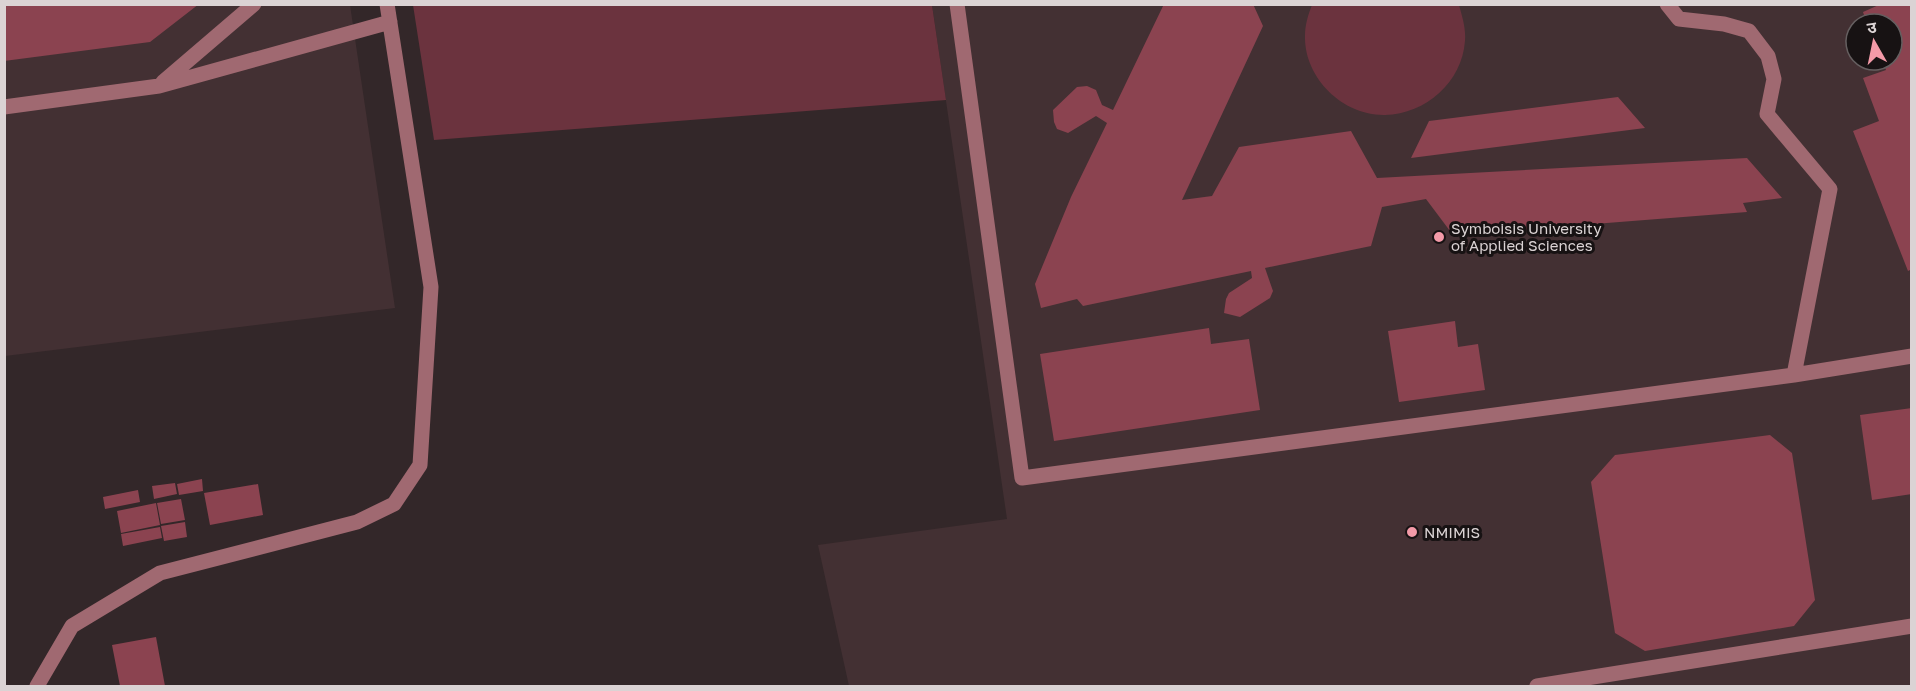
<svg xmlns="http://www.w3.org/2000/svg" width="1916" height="691" font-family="'Golos Text','Noto Sans Devanagari',sans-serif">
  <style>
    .built { fill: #433033; fill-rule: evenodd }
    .green { fill: #6b333e }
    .building { fill: #8b4350 }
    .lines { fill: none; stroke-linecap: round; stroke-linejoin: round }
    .minor { stroke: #a06971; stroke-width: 15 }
    .poi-dot { fill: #f39aa8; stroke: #171213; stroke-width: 2 }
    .labels { text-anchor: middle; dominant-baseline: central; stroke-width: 6; stroke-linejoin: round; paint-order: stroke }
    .poi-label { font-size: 15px; fill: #dbd3d4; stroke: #171213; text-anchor: start }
  </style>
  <rect width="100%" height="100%" fill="#332729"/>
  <path class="built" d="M 4,5 L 350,5 L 395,308 L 5,356 Z
    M 932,5 L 1911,5 L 1911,686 L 849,686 L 818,545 L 1007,519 ZM 1856,24 L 1892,24 L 1892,60 L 1856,60 Z"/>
  <path class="green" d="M 413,5 L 932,5 L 946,100 L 434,140 Z
    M 1312,5 L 1459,5 C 1462,16 1466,28 1465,41 C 1462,82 1426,114 1385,115 C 1343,116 1304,78 1305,36 C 1305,25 1308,15 1312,5 Z"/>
  <path class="building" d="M 4,4 L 199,4 L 150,42 L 4,61 Z
    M 1164,4 L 1253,4 L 1263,26 L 1182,200 L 1212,196 L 1239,147 L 1351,131 L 1377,178 L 1747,158 L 1782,198 L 1743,203 L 1747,212 L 1453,235 L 1426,199 L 1382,207 L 1371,246 L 1265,268 L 1273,291 L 1270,298 L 1240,317 L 1224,313 L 1226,299 L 1229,293 L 1252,278 L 1251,271 L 1083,306 L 1077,299 L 1041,308 L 1035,284 L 1071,197 L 1107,123 L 1096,116 L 1068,133 L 1057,129 L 1054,122 L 1053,110 L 1077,87 L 1087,86 L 1096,90 L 1102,105 L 1113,110 Z
    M 1881,4 L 1912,4 L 1912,269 L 1908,271 L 1853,131 L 1879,121 L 1863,78 L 1886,70 L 1882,60 L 1892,60 L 1892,24 L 1867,24 L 1863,12 Z
    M 1618,97 L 1645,128 L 1411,158 L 1429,121 Z
    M 1455,321 L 1458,347 L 1478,344 L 1485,390 L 1399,402 L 1388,331 Z
    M 1209,328 L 1211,344 L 1249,339 L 1260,410 L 1054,441 L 1040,354 Z
    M 1912,408 L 1912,494 L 1872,500 L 1860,415 Z
    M 1770,435 L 1792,453 L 1815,600 L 1794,626 L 1645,651 L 1615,633 L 1591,482 L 1615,455 Z
    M 202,479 L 203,491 L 179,495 L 177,484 Z
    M 175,483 L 177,494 L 154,499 L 152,486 Z
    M 258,484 L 263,515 L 210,525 L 204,493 Z
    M 138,490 L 140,502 L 105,509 L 103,497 Z
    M 181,499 L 185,520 L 161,524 L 157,503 Z
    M 156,503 L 160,525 L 121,533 L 117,511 Z
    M 185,522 L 187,537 L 164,541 L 161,526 Z
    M 160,527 L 162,538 L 123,546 L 121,534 Z
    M 156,637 L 165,686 L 120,686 L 112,645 Z"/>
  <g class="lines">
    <path class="minor" d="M 957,4 L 1022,478 L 1794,375 L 1830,189 L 1767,114 L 1774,79 L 1768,56 L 1749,31 L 1724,24 L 1679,19 L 1667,4
      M 163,82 L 254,4
      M 4,107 L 159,86 L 390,22
      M 1794,375 L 1912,356
      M 37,686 L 72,626 L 160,573 L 357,522 L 394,504 L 420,465 L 431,287 L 387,4
      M 1537,686 L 1912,626"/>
  </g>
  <g class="poi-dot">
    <circle cx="1439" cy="237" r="6"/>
    <circle cx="1412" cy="532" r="6"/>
  </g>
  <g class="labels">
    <g class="poi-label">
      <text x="1451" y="228">Symboisis University<tspan x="1451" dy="17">of Applied Sciences</tspan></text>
      <text x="1424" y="532">NMIMIS</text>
    </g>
  </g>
  <rect width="1916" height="691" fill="none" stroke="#dbd3d4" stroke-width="12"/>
  <g transform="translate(1874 42) rotate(351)"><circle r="28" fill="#171213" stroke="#655f60" stroke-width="1.5"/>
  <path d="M0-4.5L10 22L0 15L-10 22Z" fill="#f39aa8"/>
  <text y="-9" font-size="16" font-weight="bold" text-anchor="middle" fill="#dbd3d4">उ</text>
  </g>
</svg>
